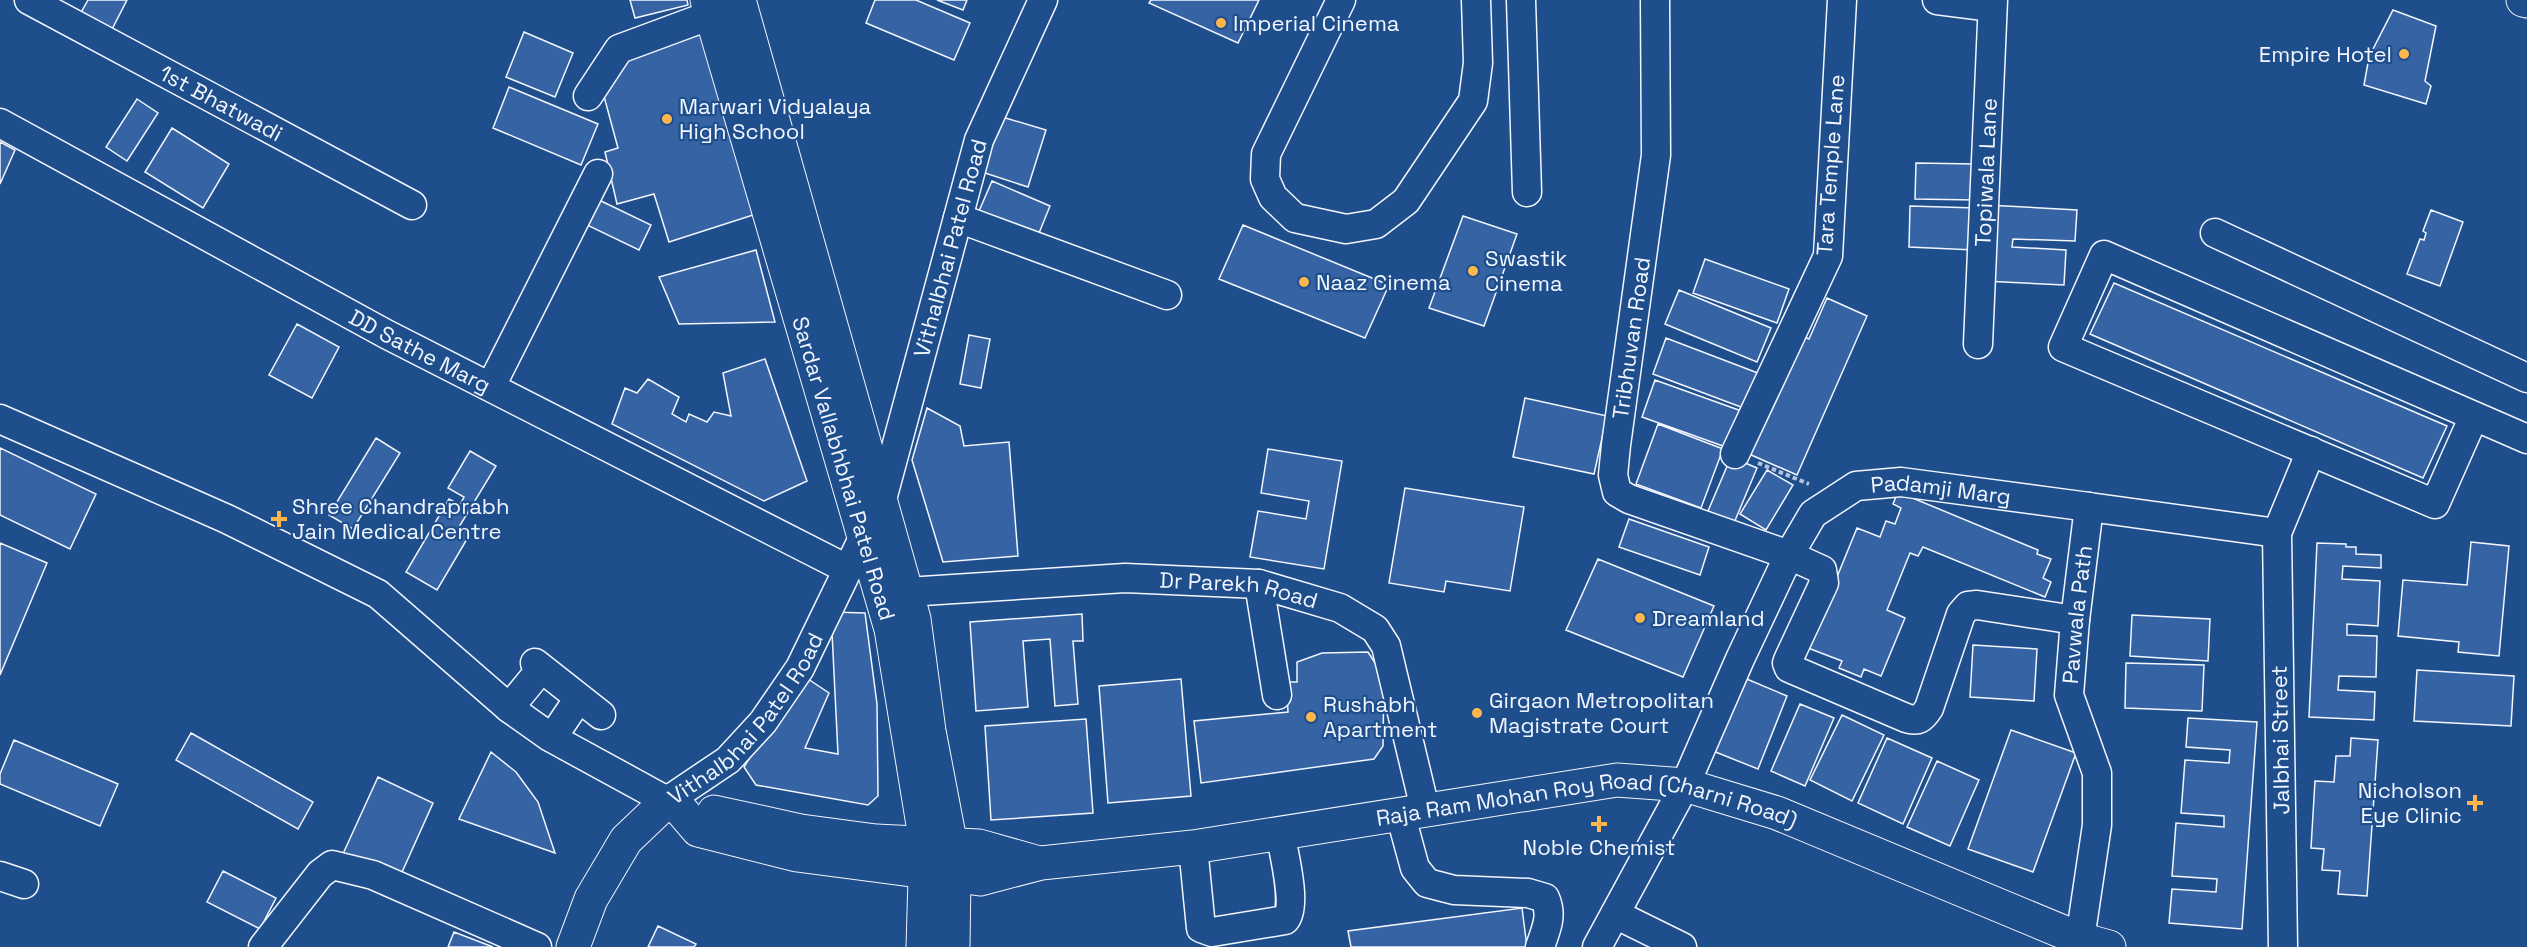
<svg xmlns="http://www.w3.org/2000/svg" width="2527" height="947" font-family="'Space Grotesk',sans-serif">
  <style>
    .building { fill: #3563a3; stroke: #f2f6ff; stroke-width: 1.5 }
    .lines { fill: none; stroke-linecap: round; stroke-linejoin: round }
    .minor-casing { stroke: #f2f6ff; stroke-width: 31 }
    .major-casing { stroke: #f2f6ff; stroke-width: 35 }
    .path { stroke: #b3c4dc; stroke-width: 4; stroke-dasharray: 4.5 3; stroke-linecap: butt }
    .minor { stroke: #1f4e8c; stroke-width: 28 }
    .major { stroke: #1f4e8c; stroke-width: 33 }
    .poi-dot { fill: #ffb74d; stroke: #1f4e8c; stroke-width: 2 }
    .labels { text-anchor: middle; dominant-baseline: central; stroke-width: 4.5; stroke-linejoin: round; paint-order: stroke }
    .poi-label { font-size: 22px; fill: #f2f6ff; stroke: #1f4e8c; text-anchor: start }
    .street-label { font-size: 22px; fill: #f2f6ff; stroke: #1f4e8c }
  </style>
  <rect width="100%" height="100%" fill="#1f4e8c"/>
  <path class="building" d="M 88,0 L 127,0 L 108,37 L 77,20 Z
    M 630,0 L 687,0 L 688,5 L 635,18 Z
    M 875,0 L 916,0 L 970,23 L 954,60 L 866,23 Z
    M 937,0 L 967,0 L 963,10 Z
    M 1151,0 L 1259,0 L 1238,43 L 1149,3 Z
    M 2393,10 L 2436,26 L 2425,81 L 2431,86 L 2426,104 L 2364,85 L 2369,57 Z
    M 524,32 L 573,53 L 555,97 L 506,77 Z
    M 700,33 L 753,215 L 669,242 L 654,194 L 617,204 L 605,152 L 618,148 L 602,89 L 634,54 Z
    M 509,87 L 598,124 L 581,165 L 493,128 Z
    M 137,99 L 158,113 L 127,161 L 106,147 Z
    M 999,116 L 1046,130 L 1028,187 L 982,172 Z
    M 172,128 L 229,164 L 203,208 L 145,172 Z
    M 0,142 L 15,150 L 0,184 Z
    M 1916,163 L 1975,164 L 1975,200 L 1915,199 Z
    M 992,181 L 1050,206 L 1035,243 L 976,218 Z
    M 599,200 L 651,225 L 639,250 L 587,225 Z
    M 1987,205 L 2077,210 L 2075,241 L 2013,239 L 2012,247 L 2066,250 L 2064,285 L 1984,281 Z
    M 1910,206 L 1976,208 L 1974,250 L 1909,247 Z
    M 2431,210 L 2463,222 L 2440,286 L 2407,274 L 2420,239 L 2424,240 L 2426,233 L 2423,231 Z
    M 1463,216 L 1517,234 L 1484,326 L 1429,308 Z
    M 1243,225 L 1389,285 L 1365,338 L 1219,279 Z
    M 756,250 L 775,322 L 679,324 L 659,277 Z
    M 1705,259 L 1789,289 L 1777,323 L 1693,293 Z
    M 2114,283 L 2447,426 L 2423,478 L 2090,334 Z
    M 1679,290 L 1771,328 L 1757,362 L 1665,324 Z
    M 1827,298 L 1867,316 L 1797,475 L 1749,454 L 1800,335 L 1809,339 Z
    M 297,324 L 339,347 L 312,398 L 269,375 Z
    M 969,335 L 990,339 L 981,388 L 960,384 Z
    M 1666,338 L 1763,375 L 1749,410 L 1653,374 Z
    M 765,359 L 807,481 L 764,501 L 612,424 L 625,388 L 637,393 L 648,379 L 679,397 L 672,414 L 686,422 L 689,414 L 707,422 L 714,412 L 731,416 L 723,373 Z
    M 1655,380 L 1747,413 L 1734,450 L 1642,417 Z
    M 1525,398 L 1607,416 L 1594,474 L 1513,457 Z
    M 927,408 L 960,426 L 964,446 L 1009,442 L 1018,556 L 943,562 L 912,460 Z
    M 1658,424 L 1723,449 L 1701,508 L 1636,484 Z
    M 376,438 L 400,453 L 353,529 L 329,515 Z
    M 0,448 L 96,494 L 70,549 L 0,515 Z
    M 1268,449 L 1342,461 L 1324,569 L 1250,557 L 1258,511 L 1306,519 L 1309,501 L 1261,493 Z
    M 470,451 L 496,466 L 459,527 L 470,534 L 437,590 L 406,572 L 449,499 L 460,505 L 464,497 L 448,488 Z
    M 1731,457 L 1757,468 L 1734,523 L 1708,511 Z
    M 1767,470 L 1793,485 L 1766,530 L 1740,514 Z
    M 1405,488 L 1524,507 L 1510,591 L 1446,581 L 1444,592 L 1389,583 Z
    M 1898,492 L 2038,550 L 2037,554 L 2051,559 L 2043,578 L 2051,582 L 2045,597 L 1923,547 L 1918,556 L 1910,553 L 1887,610 L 1905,618 L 1881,676 L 1864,669 L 1861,677 L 1839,668 L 1842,661 L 1808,648 L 1857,528 L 1880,537 L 1886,521 L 1895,524 L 1901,508 L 1893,504 Z
    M 1629,519 L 1709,547 L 1700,575 L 1619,547 Z
    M 2471,542 L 2509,546 L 2499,656 L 2458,652 L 2459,642 L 2398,636 L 2403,580 L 2467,585 Z
    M 0,543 L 47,563 L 0,675 Z
    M 2317,543 L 2346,544 L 2346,547 L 2356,547 L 2356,554 L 2381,555 L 2381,568 L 2343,566 L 2342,579 L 2380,581 L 2378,626 L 2347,624 L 2347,635 L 2377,636 L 2376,677 L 2339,676 L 2338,690 L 2375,692 L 2374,720 L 2309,717 Z
    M 1598,559 L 1714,606 L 1683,677 L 1566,630 Z
    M 831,612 L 865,613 L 877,704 L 878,796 L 868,805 L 756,785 L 744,767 L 802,675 L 829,693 L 805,748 L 838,754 Z
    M 1082,614 L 1083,641 L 1073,641 L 1078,704 L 1055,706 L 1050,639 L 1023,641 L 1028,707 L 976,711 L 970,622 Z
    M 2132,615 L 2210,619 L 2208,661 L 2130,656 Z
    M 1973,645 L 2037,649 L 2034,701 L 1970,697 Z
    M 1368,652 L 1384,677 L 1383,746 L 1374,759 L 1201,783 L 1194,721 L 1288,712 L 1286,682 L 1297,682 L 1297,662 L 1322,653 Z
    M 2126,663 L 2204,665 L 2202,711 L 2125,708 Z
    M 2417,670 L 2514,676 L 2511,726 L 2414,721 Z
    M 1742,677 L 1787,696 L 1758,769 L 1713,751 Z
    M 1181,679 L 1191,796 L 1108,803 L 1099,686 Z
    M 1800,704 L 1834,718 L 1805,786 L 1771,771 Z
    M 1842,715 L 1884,735 L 1852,801 L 1810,780 Z
    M 2188,718 L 2257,722 L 2242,929 L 2169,923 L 2172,889 L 2216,892 L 2217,879 L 2172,876 L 2176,823 L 2224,827 L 2224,816 L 2181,813 L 2185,760 L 2229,763 L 2230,750 L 2186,747 Z
    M 1086,719 L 1093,813 L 991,820 L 985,726 Z
    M 2011,730 L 2076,753 L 2033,872 L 1968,849 Z
    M 191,733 L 313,802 L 298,829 L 176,760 Z
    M 1887,738 L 1932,758 L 1903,824 L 1858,803 Z
    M 2351,738 L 2378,740 L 2367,896 L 2338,894 L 2340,871 L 2322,870 L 2324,849 L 2311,848 L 2315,781 L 2334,782 L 2336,756 L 2350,756 Z
    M 14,740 L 118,784 L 100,826 L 0,784 L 0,774 Z
    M 491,752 L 516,772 L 538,802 L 555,853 L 459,819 Z
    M 1937,761 L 1979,780 L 1950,846 L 1907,827 Z
    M 378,777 L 433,803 L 398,881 L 342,856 Z
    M 223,871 L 276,898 L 260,929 L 207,902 Z
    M 1522,908 L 1527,947 L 1351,947 L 1348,931 Z
    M 658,926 L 696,944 L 694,947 L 648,947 Z
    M 454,932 L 493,947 L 448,947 Z"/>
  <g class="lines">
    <defs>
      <g id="minor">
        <path id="s1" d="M 29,0 L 412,205"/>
        <path d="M 1341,0 L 1266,154 L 1265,179 L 1273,197 L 1295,218 L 1346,229 L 1376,224 L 1406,201 L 1473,101 L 1478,63 L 1476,0"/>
        <path d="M 1521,0 L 1527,192"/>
        <path d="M 1655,0 L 1656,155 L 1616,445 L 1613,475 L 1617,492 L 1629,499 L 1789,555 L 1822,570 L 1824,583 L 1789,658 L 1787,663 L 1789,668 L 1906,718 C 1918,722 1922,719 1929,708 L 1961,614 L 1968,606 L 1977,605 L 2075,620"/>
        <path d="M 1937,0 L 1992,7"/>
        <path d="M 588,96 L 619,49 L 711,15"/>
        <path id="s2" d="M 0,123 L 386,334 L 847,569"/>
        <path d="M 958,218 L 1167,295"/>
        <path d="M 2215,233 L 2527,378"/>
        <path id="s3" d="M 1978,344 L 1993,0"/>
        <path d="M 491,386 L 598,174"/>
        <path d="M 2474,416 L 2435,504 L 2063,347 L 2104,255 L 2527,439"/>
        <path id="s4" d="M 0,419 L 227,519 L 378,594 L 509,708 L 550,737 L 667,801 L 728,760 L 763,722 L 800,668 L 864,536"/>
        <path d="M 1735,454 L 1828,256 L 1842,0"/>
        <path id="s5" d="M 881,503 L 979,140 L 1043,0"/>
        <path d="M 1259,584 L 1277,695"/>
        <path id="s6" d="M 907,592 L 1125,578 L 1259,584 L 1340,608 L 1375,629 L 1386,646 L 1425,809"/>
        <path d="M 535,663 L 601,715"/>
        <path d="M 509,708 L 541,669"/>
        <path d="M 552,738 L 579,698"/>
        <path d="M 1400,813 L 1415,868 L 1427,883 L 1454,890 L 1528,893 L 1545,898 C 1553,916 1546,929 1540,947"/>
        <path d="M 1193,847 L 1201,928 L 1212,932 L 1285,920 C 1298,907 1283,850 1280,832"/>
        <path d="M 0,876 L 24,884"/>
        <path d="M 1615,914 L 1682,947"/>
        <path d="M 263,947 L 320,874 L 332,865 L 373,875 L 537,947"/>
        <path id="s7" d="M 1597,947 L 1685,785 L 1740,659 L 1789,555 L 1813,514 L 1856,486 L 1901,482 L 2089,507"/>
        <path id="s8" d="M 2076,947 L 2080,939 L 2097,825 L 2097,773 L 2069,695 L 2075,620 L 2089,507 L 2277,533"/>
        <path d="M 2283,947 L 2277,533 L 2311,451"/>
      </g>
      <g id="major">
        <path id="s9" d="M 707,0 L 891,629 L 926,843 L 923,947"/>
        <path d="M 739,0 L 914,619 L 929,731 L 951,846 L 954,876 L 953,947"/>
        <path d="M 2523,0 L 2527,1"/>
        <path d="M 714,812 L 801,831 L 876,841 L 979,846 L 1039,863"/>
        <path id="s10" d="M 573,947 L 591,899 L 626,840 L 667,801 L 680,809 L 698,830 L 797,855 L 980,879 L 1041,863 L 1193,847 L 1617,780 L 1685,785 L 1777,813 L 2080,939 L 2109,947"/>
      </g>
    </defs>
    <use href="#minor" class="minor-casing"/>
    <use href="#major" class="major-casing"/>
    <path class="path" d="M 1758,463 L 1809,484"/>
    <use href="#minor" class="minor"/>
    <use href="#major" class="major"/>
  </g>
  <g class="poi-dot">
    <circle cx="1221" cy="23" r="6"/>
    <circle cx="2404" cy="54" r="6"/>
    <circle cx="667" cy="119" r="6"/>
    <circle cx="1473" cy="271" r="6"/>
    <circle cx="1304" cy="282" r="6"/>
    <path d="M276 510h6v6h6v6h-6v6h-6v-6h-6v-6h6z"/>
    <circle cx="1640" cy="618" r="6"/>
    <circle cx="1477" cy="713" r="6"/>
    <circle cx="1311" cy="717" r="6"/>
    <path d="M2472 794h6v6h6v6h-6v6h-6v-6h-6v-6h6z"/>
    <path d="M1596 815h6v6h6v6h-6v6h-6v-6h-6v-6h6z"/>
  </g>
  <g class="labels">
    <g class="poi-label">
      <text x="1233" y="23">Imperial Cinema</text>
      <text x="2392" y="54" text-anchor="end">Empire Hotel</text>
      <text x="679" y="106">Marwari Vidyalaya<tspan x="679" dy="25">High School</tspan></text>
      <text x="1485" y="258">Swastik<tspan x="1485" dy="25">Cinema</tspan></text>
      <text x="1316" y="282">Naaz Cinema</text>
      <text x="292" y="506">Shree Chandraprabh<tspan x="292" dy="25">Jain Medical Centre</tspan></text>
      <text x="1652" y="618">Dreamland</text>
      <text x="1489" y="700">Girgaon Metropolitan<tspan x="1489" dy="25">Magistrate Court</tspan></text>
      <text x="1323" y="704">Rushabh<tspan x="1323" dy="25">Apartment</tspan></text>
      <text x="2462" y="790" text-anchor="end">Nicholson<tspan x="2462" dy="25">Eye Clinic</tspan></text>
      <text x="1599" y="847" text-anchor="middle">Noble Chemist</text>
    </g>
    <g class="street-label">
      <text stroke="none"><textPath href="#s1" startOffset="218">1st Bhatwadi</textPath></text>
      <text transform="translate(1830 165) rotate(-86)">Tara Temple Lane</text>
      <text stroke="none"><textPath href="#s3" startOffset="172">Topiwala Lane</textPath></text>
      <text stroke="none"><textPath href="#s5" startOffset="264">Vithalbhai Patel Road</textPath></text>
      <text transform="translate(1631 338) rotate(-82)">Tribhuvan Road</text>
      <text stroke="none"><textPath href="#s2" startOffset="478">DD Sathe Marg</textPath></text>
      <text stroke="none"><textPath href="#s9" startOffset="488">Sardar Vallabhbhai Patel Road</textPath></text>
      <text stroke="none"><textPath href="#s7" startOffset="621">Padamji Marg</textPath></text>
      <text stroke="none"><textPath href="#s6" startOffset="333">Dr Parekh Road</textPath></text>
      <text stroke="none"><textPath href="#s8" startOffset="340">Pavwala Path</textPath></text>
      <text stroke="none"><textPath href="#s4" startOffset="890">Vithalbhai Patel Road</textPath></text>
      <text transform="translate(2280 740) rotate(-91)">Jalbhai Street</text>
      <text stroke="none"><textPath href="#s10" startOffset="1122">Raja Ram Mohan Roy Road (Charni Road)</textPath></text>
    </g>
  </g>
</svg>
